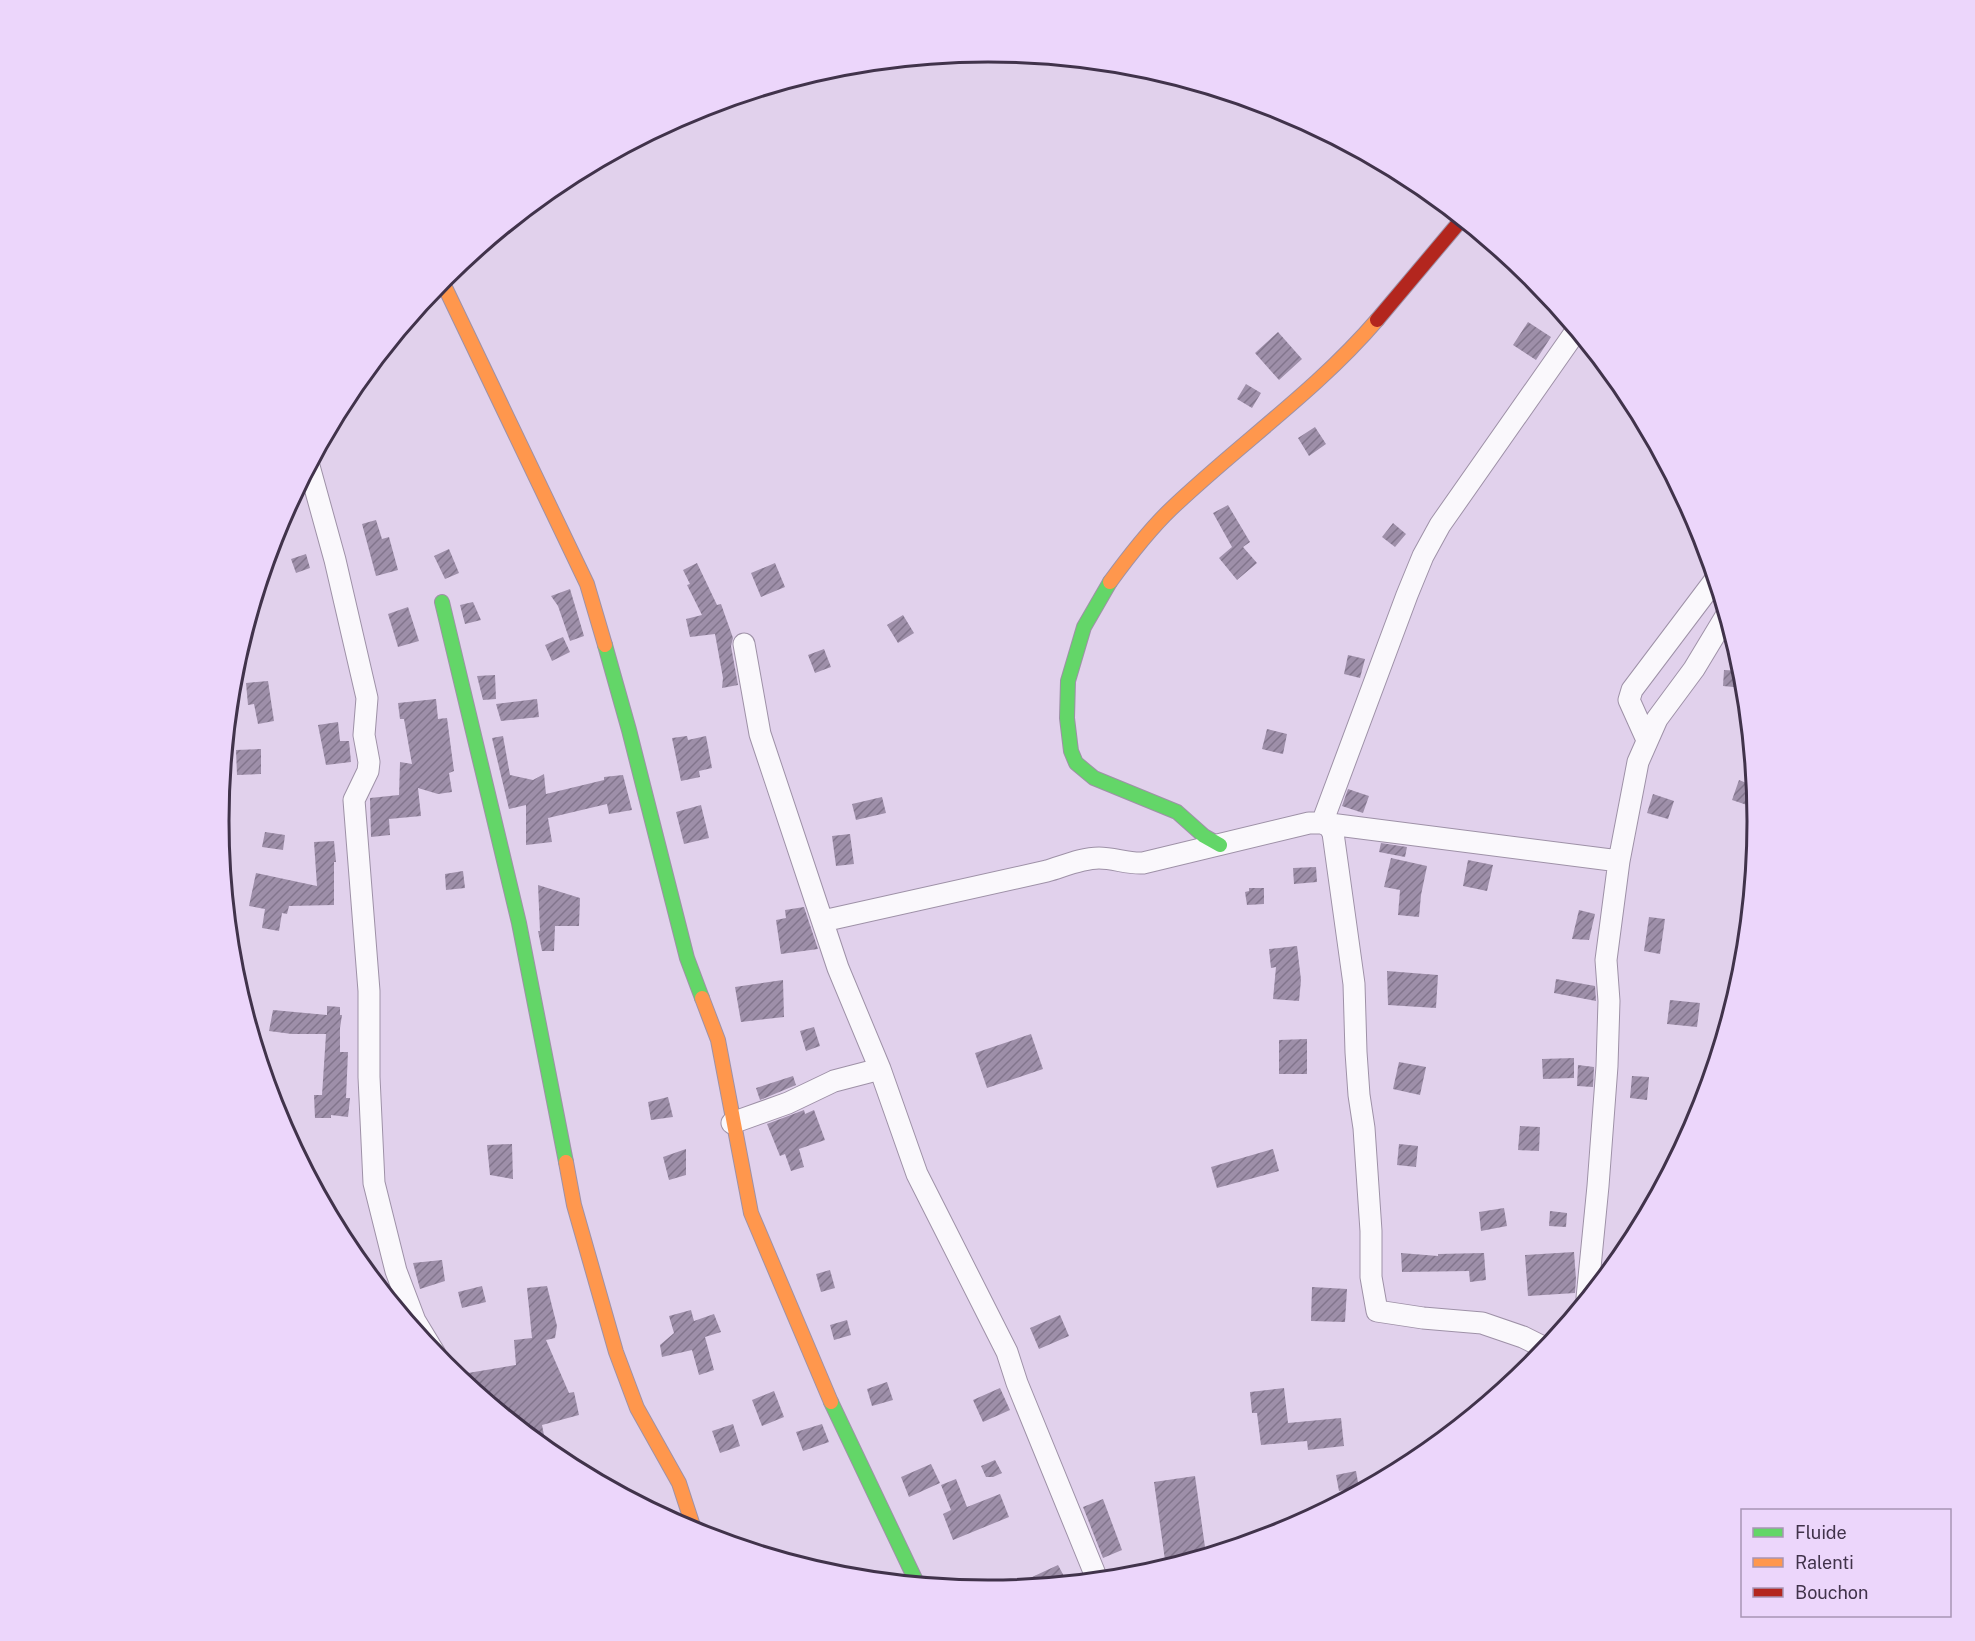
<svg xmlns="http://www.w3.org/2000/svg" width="1975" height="1641" font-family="'Public Sans',sans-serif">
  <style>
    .building { fill: url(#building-hatch) }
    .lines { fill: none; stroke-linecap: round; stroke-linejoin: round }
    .street-casing { stroke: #9e91a7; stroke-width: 23 }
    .fast-casing { stroke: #9e91a7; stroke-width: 16 }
    .slow-casing { stroke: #9e91a7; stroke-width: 16 }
    .jam-casing { stroke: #9e91a7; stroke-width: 16 }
    .street { stroke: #faf8fc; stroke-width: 21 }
    .fast { stroke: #63d668; stroke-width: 14 }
    .slow { stroke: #ff974d; stroke-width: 14 }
    .jam { stroke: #b3261e; stroke-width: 14 }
    .rim { fill: none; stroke: #41334b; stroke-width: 3 }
  </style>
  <defs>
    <pattern id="building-hatch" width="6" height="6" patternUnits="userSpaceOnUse" patternTransform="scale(1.5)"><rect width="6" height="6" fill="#9e8fa9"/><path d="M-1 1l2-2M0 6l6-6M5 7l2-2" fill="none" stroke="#82758c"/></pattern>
  </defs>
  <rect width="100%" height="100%" fill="#e1d1ec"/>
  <path class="building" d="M 1528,322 L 1551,337 L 1536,360 L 1513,345 Z
    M 1278,332 L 1302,359 L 1279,380 L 1255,353 Z
    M 1246,384 L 1261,393 L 1252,408 L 1237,399 Z
    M 1315,427 L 1326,444 L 1309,456 L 1298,438 Z
    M 1228,505 L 1250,542 L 1243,547 L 1257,563 L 1237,580 L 1219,558 L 1232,547 L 1213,513 Z
    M 376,520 L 382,539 L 389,537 L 398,570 L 376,576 L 362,524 Z
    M 1393,523 L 1406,534 L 1395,547 L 1382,537 Z
    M 449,549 L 459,573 L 445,579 L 434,556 Z
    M 306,554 L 310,568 L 296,573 L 291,559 Z
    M 697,563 L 717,605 L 721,604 L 733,638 L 731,646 L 738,685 L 722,688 L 723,678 L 715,634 L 690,637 L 686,619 L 702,615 L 687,585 L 690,584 L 683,570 Z
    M 775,563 L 785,587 L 761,597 L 751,573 Z
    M 570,589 L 584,636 L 570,641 L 558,606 L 551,596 Z
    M 473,602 L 481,620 L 465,624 L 460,605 Z
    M 408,607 L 419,641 L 398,647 L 388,614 Z
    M 903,615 L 914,633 L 898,643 L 887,625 Z
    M 563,637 L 570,652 L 552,661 L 545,645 Z
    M 824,649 L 831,667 L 815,673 L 808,655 Z
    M 1348,655 L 1365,659 L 1360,678 L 1344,674 Z
    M 1724,670 L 1742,671 L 1744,688 L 1723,686 Z
    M 495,675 L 496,699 L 483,700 L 477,676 Z
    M 268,681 L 274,721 L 258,724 L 254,704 L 248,705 L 246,683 Z
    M 436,699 L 438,719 L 447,718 L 454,771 L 449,773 L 452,792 L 438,794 L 418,788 L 421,816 L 389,819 L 390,835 L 371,837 L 370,798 L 399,795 L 400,762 L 412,764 L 404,719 L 400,719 L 398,703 Z
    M 537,699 L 539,717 L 501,721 L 496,704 Z
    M 338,722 L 340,741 L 349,741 L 351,762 L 326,765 L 318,725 Z
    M 1267,729 L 1287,734 L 1283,754 L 1262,749 Z
    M 503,736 L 510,775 L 533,780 L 544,774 L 546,794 L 604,780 L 604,777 L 623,775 L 632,810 L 609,814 L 607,804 L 548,818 L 552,842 L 526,845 L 526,805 L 509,809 L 492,738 Z
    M 687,736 L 688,740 L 706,736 L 712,768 L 699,771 L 700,777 L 681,781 L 672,738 Z
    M 261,749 L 261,774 L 237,775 L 236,750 Z
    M 1739,780 L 1754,786 L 1756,808 L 1732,800 Z
    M 1348,789 L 1369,796 L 1363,813 L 1342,806 Z
    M 1653,794 L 1674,801 L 1668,819 L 1647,813 Z
    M 882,797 L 886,813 L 856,820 L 852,804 Z
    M 701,805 L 709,838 L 684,844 L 676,812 Z
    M 265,832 L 285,835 L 283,850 L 262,847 Z
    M 850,834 L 854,864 L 836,866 L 832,836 Z
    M 334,841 L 336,862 L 334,862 L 334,905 L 289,906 L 287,914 L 282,913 L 279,931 L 262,928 L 265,909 L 249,906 L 256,873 L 317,886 L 314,842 Z
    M 1381,843 L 1407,847 L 1405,857 L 1379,852 Z
    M 1391,858 L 1427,866 L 1421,895 L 1419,917 L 1398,915 L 1400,890 L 1384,887 Z
    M 1468,860 L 1493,865 L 1487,891 L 1463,886 Z
    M 1316,867 L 1317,882 L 1294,884 L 1293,868 Z
    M 463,871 L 465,888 L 446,890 L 445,874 Z
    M 538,885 L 580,898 L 579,926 L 555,926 L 554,951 L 542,951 L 538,931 L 540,931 Z
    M 1249,888 L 1264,888 L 1264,904 L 1247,905 L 1245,892 L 1249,891 Z
    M 804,907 L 818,949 L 781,954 L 776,920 L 786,918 L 785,910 Z
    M 1579,910 L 1595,914 L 1589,940 L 1572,939 Z
    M 1649,917 L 1665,919 L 1660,954 L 1644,951 Z
    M 1297,946 L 1301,980 L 1299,1001 L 1273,999 L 1276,967 L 1271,968 L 1269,949 Z
    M 1387,971 L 1438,975 L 1436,1008 L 1388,1005 Z
    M 1556,979 L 1595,986 L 1596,1001 L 1554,993 Z
    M 783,980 L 784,1017 L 741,1022 L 735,987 Z
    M 1670,1000 L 1700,1003 L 1697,1027 L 1667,1024 Z
    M 327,1006 L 340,1007 L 340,1015 L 342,1015 L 340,1028 L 340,1052 L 348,1052 L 346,1098 L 350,1098 L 348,1117 L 331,1115 L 331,1118 L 315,1118 L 314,1095 L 322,1095 L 326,1034 L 292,1034 L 269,1031 L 273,1010 L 327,1015 Z
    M 814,1027 L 820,1046 L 806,1051 L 800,1031 Z
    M 1031,1034 L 1043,1069 L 987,1088 L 975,1053 Z
    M 1307,1039 L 1307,1074 L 1279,1074 L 1279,1040 Z
    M 1574,1058 L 1574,1078 L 1543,1079 L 1542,1059 Z
    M 1399,1062 L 1426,1067 L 1420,1095 L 1393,1089 Z
    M 1578,1065 L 1594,1067 L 1593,1087 L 1577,1086 Z
    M 793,1076 L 796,1085 L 760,1100 L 756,1088 Z
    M 1632,1076 L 1649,1077 L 1647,1100 L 1630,1098 Z
    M 668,1097 L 673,1117 L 651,1120 L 648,1102 Z
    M 804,1110 L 805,1114 L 814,1110 L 825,1140 L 799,1149 L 804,1167 L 791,1171 L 785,1154 L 780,1156 L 767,1124 Z
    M 1520,1126 L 1540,1127 L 1539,1151 L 1518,1150 Z
    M 512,1144 L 513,1179 L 490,1175 L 487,1145 Z
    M 1399,1144 L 1418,1146 L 1416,1167 L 1397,1165 Z
    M 686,1149 L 686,1175 L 669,1180 L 663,1157 Z
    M 1273,1149 L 1279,1171 L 1217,1188 L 1211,1167 Z
    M 1504,1208 L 1507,1226 L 1481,1231 L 1479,1212 Z
    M 1550,1211 L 1567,1213 L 1566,1227 L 1549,1226 Z
    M 1574,1252 L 1576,1279 L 1575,1293 L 1528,1296 L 1525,1255 Z
    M 1401,1253 L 1438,1256 L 1438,1254 L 1484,1253 L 1486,1280 L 1470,1282 L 1469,1271 L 1402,1272 Z
    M 442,1260 L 445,1281 L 420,1289 L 413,1263 Z
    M 830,1270 L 835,1288 L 821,1292 L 816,1274 Z
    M 482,1286 L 486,1302 L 462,1308 L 458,1292 Z
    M 547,1286 L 557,1326 L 555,1338 L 546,1340 L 569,1393 L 574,1392 L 579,1415 L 542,1425 L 547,1450 L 456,1375 L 516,1365 L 514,1340 L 532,1338 L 527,1288 Z
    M 1312,1287 L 1347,1289 L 1345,1322 L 1311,1321 Z
    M 691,1310 L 694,1321 L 714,1314 L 721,1332 L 705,1337 L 714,1370 L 699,1375 L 692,1350 L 662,1357 L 660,1345 L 674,1333 L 669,1316 Z
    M 1060,1315 L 1069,1336 L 1039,1349 L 1030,1328 Z
    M 847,1320 L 851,1335 L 834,1340 L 830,1325 Z
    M 887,1382 L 893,1400 L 872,1406 L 867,1389 Z
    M 1000,1388 L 1010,1410 L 983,1422 L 973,1400 Z
    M 1284,1388 L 1288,1423 L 1341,1418 L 1344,1446 L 1308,1450 L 1307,1441 L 1261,1445 L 1257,1413 L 1252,1413 L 1250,1392 Z
    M 774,1391 L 784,1417 L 762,1426 L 752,1400 Z
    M 733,1424 L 740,1446 L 720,1453 L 712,1431 Z
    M 822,1424 L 829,1442 L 803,1451 L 796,1432 Z
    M 995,1460 L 1002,1473 L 993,1477 L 986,1477 L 981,1466 Z
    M 931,1464 L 940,1483 L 909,1497 L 901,1477 Z
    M 1356,1471 L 1359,1488 L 1339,1491 L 1336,1475 Z
    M 1195,1476 L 1206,1554 L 1166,1567 L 1154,1482 Z
    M 956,1479 L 967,1507 L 1000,1494 L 1009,1517 L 953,1540 L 943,1514 L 951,1510 L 941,1485 Z
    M 1103,1499 L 1122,1550 L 1103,1558 L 1083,1507 Z
    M 1058,1565 L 1065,1578 L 1053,1584 L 1015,1587 L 1015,1585 Z"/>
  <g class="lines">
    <defs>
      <path id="street" d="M 309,466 L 335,560 L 367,698 L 364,735 L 369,762 L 368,771 L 354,800 L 369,991 L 369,1077 L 374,1183 L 396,1271 L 415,1321 L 435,1354
        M 744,644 L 760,734 L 838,968 L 880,1069 L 917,1174 L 1007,1352 L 1017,1383 L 1097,1579
        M 1647,740 L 1629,700 L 1632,690 L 1715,580
        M 1322,823 L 1329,826 L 1333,833 L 1354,984 L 1356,1052 L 1359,1095 L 1364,1128 L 1371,1231 L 1371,1277 L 1377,1311 L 1423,1318 L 1482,1323 L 1523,1337 L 1545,1348
        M 1322,823 L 1407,595 L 1423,556 L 1440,525 L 1576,331
        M 823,921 L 1047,871 C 1064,866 1082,858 1099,858 C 1114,858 1128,864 1143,863 L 1309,823 L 1322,823 L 1619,861
        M 732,1123 L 788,1103 L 834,1081 L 880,1069
        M 1587,1298 L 1598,1186 L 1607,1066 L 1609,1001 L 1606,960 L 1619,861 L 1638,762 L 1657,719 L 1694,669 L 1726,616"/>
      <path id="fast" d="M 1110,582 L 1084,627 L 1068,681 L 1067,718 L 1071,751 L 1076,763 L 1094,778 L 1177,812 L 1204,836 L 1220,845
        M 442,602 L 519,923 L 566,1162
        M 605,645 L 629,730 L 687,958 L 702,998
        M 831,1402 L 917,1583"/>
      <path id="slow" d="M 441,279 L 587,584 L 605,645
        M 1110,582 C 1129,556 1148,531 1171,509 C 1239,444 1316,391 1377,320
        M 702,998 L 718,1040 L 751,1213 L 831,1402
        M 566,1162 L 574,1205 L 616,1352 L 637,1408 L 679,1483 L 695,1532"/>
      <path id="jam" d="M 1377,320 L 1462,219"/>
    </defs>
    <use href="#street" class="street-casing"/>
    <use href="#fast" class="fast-casing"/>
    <use href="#slow" class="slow-casing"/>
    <use href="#jam" class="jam-casing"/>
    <use href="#street" class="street"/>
    <use href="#fast" class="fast"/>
    <use href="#slow" class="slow"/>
    <use href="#jam" class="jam"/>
  </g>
  <path d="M0 0H1975V1641H0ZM229 821a759 759 0 1 1 1518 0a759 759 0 1 1-1518 0Z" fill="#ecd6fb" fill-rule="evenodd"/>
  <path class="rim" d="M229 821a759 759 0 1 1 1518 0a759 759 0 1 1-1518 0Z"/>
  <rect x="1741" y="1509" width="210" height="108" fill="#ecd6fb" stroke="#a895b5" stroke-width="1.5"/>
  <rect x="1753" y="1528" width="30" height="9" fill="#63d668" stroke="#a895b5" stroke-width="1.5"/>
  <text x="1795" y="1539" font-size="18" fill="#41334b">Fluide</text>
  <rect x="1753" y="1558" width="30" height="9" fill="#ff974d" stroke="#a895b5" stroke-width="1.5"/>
  <text x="1795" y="1569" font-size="18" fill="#41334b">Ralenti</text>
  <rect x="1753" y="1588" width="30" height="9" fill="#b3261e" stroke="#a895b5" stroke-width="1.5"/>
  <text x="1795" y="1599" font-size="18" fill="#41334b">Bouchon</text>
</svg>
